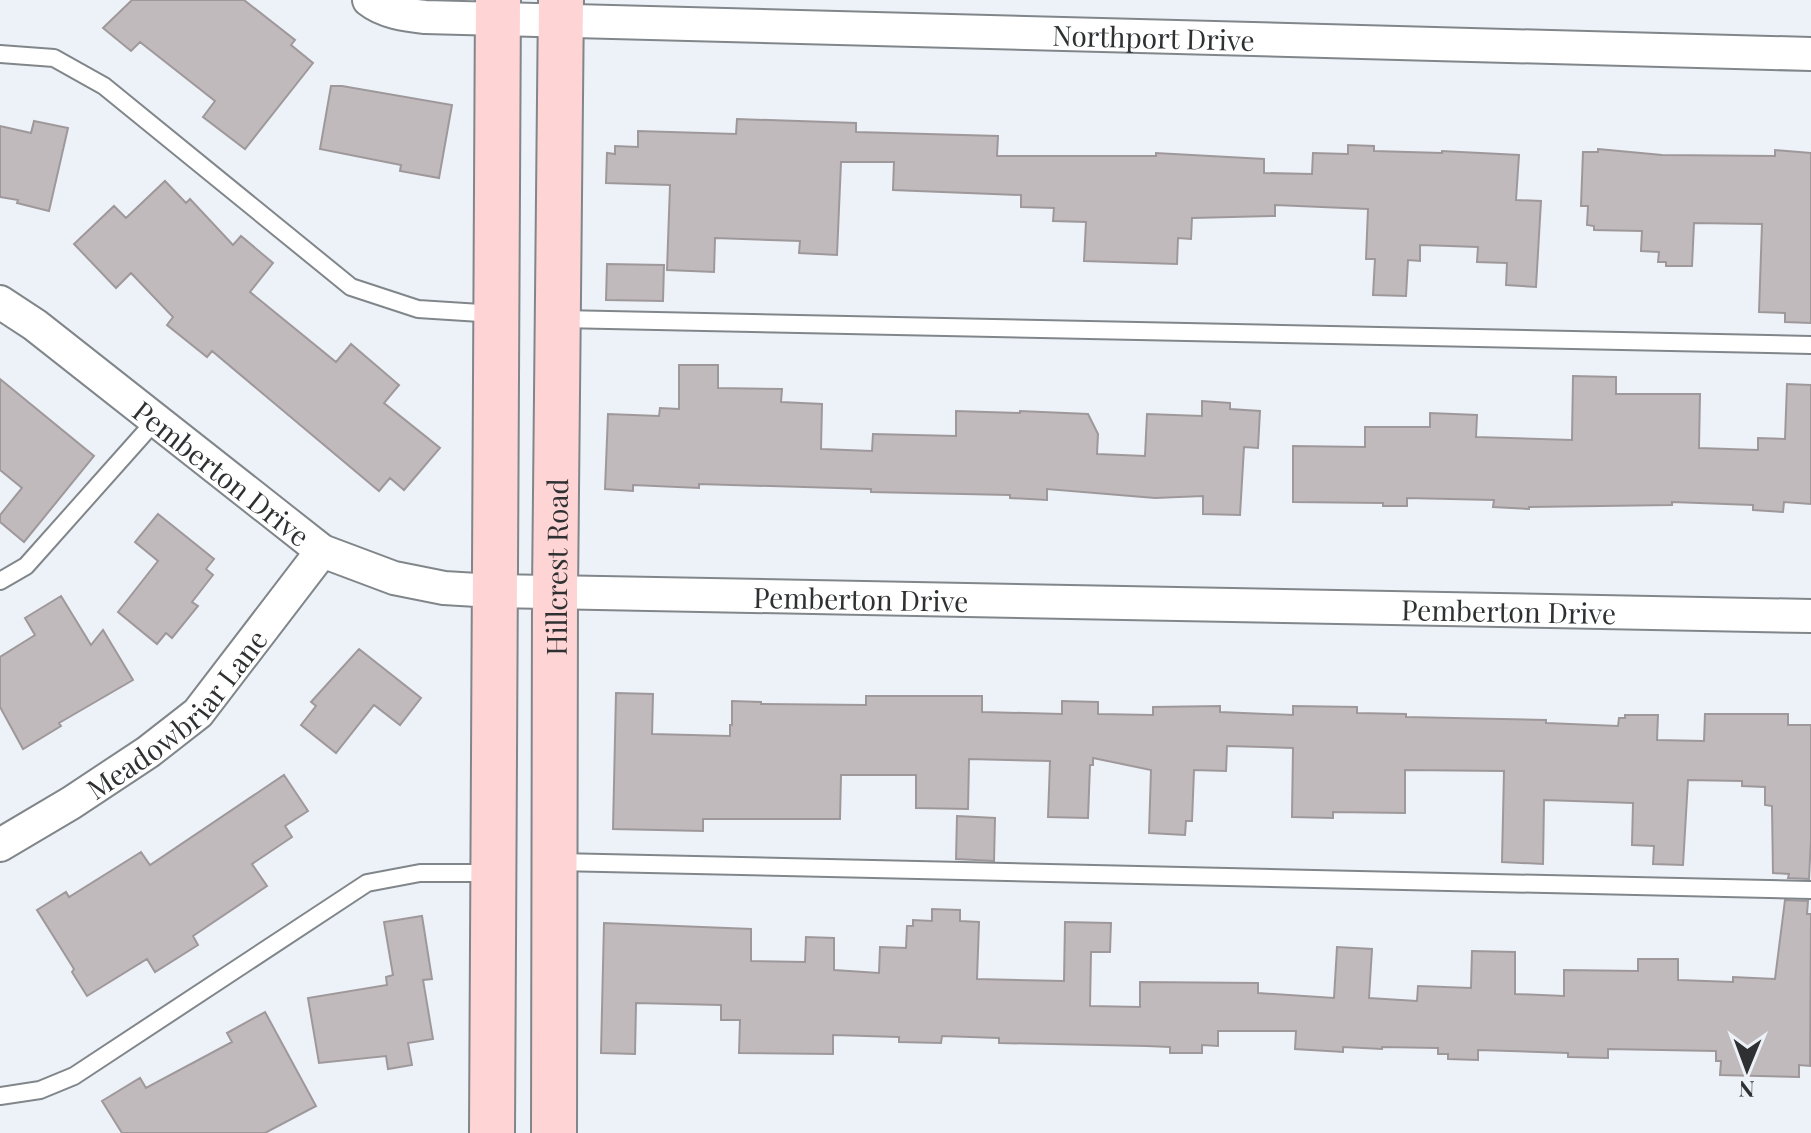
<svg xmlns="http://www.w3.org/2000/svg" width="1811" height="1133" font-family="'Playfair Display',serif">
  <style>
    .building { fill: #c1babd; stroke: #9f989b; stroke-width: 2 }
    .lines { fill: none; stroke-linecap: round; stroke-linejoin: round }
    .service-casing { stroke: #81868a; stroke-width: 20 }
    .minor-casing { stroke: #81868a; stroke-width: 36 }
    .secondary-casing { stroke: #81868a; stroke-width: 48 }
    .service { stroke: #fff; stroke-width: 16 }
    .minor { stroke: #fff; stroke-width: 32 }
    .secondary { stroke: #fed4d5; stroke-width: 44 }
    .labels { text-anchor: middle; dominant-baseline: central; stroke-width: 6; stroke-linejoin: round; paint-order: stroke }
    .street-label { font-size: 28px; fill: #2e3032; stroke: #ecf2f7 }
  </style>
  <rect width="100%" height="100%" fill="#ecf2f7"/>
  <path class="building" d="M 132,0 L 244,0 L 295,40 L 291,45 L 313,63 L 245,149 L 203,117 L 215,101 L 140,42 L 131,51 L 103,28 Z
    M 331,86 L 342,86 L 452,105 L 439,178 L 400,171 L 401,165 L 320,149 Z
    M 737,119 L 856,123 L 856,132 L 998,136 L 997,156 L 1156,156 L 1156,153 L 1264,159 L 1264,173 L 1312,174 L 1313,153 L 1348,154 L 1348,145 L 1374,146 L 1374,151 L 1442,153 L 1442,151 L 1519,155 L 1516,200 L 1541,201 L 1536,287 L 1506,285 L 1507,263 L 1477,262 L 1478,247 L 1420,245 L 1420,261 L 1408,260 L 1406,296 L 1373,295 L 1375,259 L 1366,259 L 1368,209 L 1275,205 L 1275,216 L 1192,218 L 1191,239 L 1178,238 L 1177,264 L 1084,261 L 1086,222 L 1053,221 L 1054,208 L 1021,207 L 1021,195 L 893,190 L 894,162 L 841,162 L 837,255 L 799,253 L 800,241 L 715,238 L 714,272 L 667,270 L 670,185 L 606,183 L 607,153 L 615,154 L 615,146 L 638,147 L 638,131 L 736,134 Z
    M 34,121 L 68,128 L 49,211 L 17,203 L 18,200 L 0,197 L 0,126 L 31,133 Z
    M 1598,149 L 1662,155 L 1775,156 L 1775,150 L 1811,153 L 1811,323 L 1785,322 L 1785,313 L 1759,312 L 1762,224 L 1694,223 L 1692,266 L 1666,266 L 1666,262 L 1658,262 L 1659,252 L 1641,251 L 1642,231 L 1594,230 L 1594,226 L 1587,225 L 1588,206 L 1581,206 L 1583,152 L 1598,152 Z
    M 165,181 L 186,203 L 190,199 L 233,245 L 241,236 L 273,263 L 250,292 L 336,362 L 351,344 L 399,385 L 384,403 L 440,448 L 404,490 L 390,478 L 379,491 L 212,351 L 207,357 L 167,325 L 173,317 L 131,273 L 116,288 L 74,244 L 114,206 L 126,218 Z
    M 607,264 L 664,265 L 663,301 L 606,300 Z
    M 679,365 L 718,365 L 718,388 L 782,389 L 781,402 L 822,404 L 821,449 L 872,451 L 873,434 L 956,436 L 956,411 L 1020,413 L 1020,411 L 1088,414 L 1098,434 L 1097,454 L 1145,456 L 1147,414 L 1202,416 L 1202,401 L 1230,403 L 1230,409 L 1260,411 L 1258,448 L 1244,447 L 1240,515 L 1203,514 L 1203,496 L 1155,498 L 1047,489 L 1047,500 L 1010,498 L 1010,495 L 871,492 L 871,489 L 699,484 L 699,488 L 633,485 L 633,491 L 605,489 L 608,414 L 659,416 L 660,408 L 679,409 Z
    M 1573,376 L 1616,377 L 1616,394 L 1700,394 L 1699,448 L 1758,450 L 1758,438 L 1785,439 L 1787,384 L 1811,385 L 1811,504 L 1784,502 L 1783,512 L 1753,510 L 1753,505 L 1672,502 L 1672,505 L 1529,507 L 1529,509 L 1493,507 L 1494,500 L 1407,498 L 1407,506 L 1383,506 L 1383,503 L 1293,502 L 1293,446 L 1365,447 L 1365,427 L 1430,427 L 1430,413 L 1477,415 L 1476,437 L 1572,440 Z
    M 0,379 L 94,456 L 24,542 L 0,522 L 0,515 L 22,488 L 0,470 Z
    M 158,514 L 214,559 L 206,569 L 213,575 L 192,602 L 198,606 L 172,638 L 166,633 L 157,644 L 118,612 L 158,561 L 135,542 Z
    M 61,596 L 91,645 L 103,630 L 133,680 L 59,723 L 61,726 L 23,749 L 0,707 L 0,657 L 35,635 L 25,618 Z
    M 359,649 L 421,698 L 400,725 L 374,705 L 336,753 L 301,725 L 316,706 L 311,702 Z
    M 616,693 L 653,694 L 652,734 L 730,736 L 730,725 L 732,725 L 732,701 L 761,702 L 761,704 L 866,705 L 866,696 L 982,696 L 982,712 L 1062,714 L 1062,701 L 1098,702 L 1098,714 L 1153,715 L 1153,707 L 1220,706 L 1220,712 L 1293,715 L 1293,706 L 1357,707 L 1357,713 L 1406,714 L 1406,717 L 1546,720 L 1546,723 L 1618,726 L 1619,718 L 1625,718 L 1625,715 L 1658,715 L 1657,740 L 1704,741 L 1705,714 L 1788,714 L 1788,725 L 1811,725 L 1811,839 L 1809,879 L 1788,878 L 1789,874 L 1773,873 L 1772,806 L 1765,805 L 1765,787 L 1742,786 L 1742,781 L 1688,780 L 1683,865 L 1653,864 L 1654,846 L 1632,845 L 1633,803 L 1544,800 L 1543,864 L 1502,862 L 1504,771 L 1405,770 L 1405,813 L 1333,812 L 1333,818 L 1292,817 L 1293,748 L 1227,746 L 1226,771 L 1194,770 L 1192,821 L 1186,821 L 1185,835 L 1149,833 L 1151,770 L 1093,758 L 1093,765 L 1090,765 L 1088,818 L 1048,817 L 1050,761 L 969,759 L 968,809 L 916,808 L 916,775 L 841,775 L 840,819 L 703,819 L 703,831 L 613,829 Z
    M 284,775 L 308,811 L 285,826 L 292,837 L 252,864 L 267,886 L 193,936 L 198,945 L 155,972 L 147,959 L 87,996 L 72,972 L 74,969 L 37,910 L 66,892 L 69,897 L 141,852 L 150,865 Z
    M 957,816 L 995,818 L 994,861 L 956,859 Z
    M 1785,900 L 1808,901 L 1807,914 L 1811,914 L 1810,1066 L 1799,1065 L 1799,1077 L 1720,1075 L 1721,1061 L 1716,1061 L 1716,1051 L 1608,1049 L 1608,1058 L 1568,1057 L 1568,1053 L 1478,1050 L 1478,1060 L 1448,1059 L 1448,1054 L 1438,1054 L 1438,1048 L 1382,1047 L 1382,1049 L 1343,1047 L 1343,1052 L 1295,1049 L 1296,1031 L 1218,1031 L 1218,1046 L 1202,1045 L 1202,1053 L 1170,1053 L 1170,1047 L 1147,1046 L 999,1043 L 999,1038 L 942,1036 L 941,1043 L 899,1042 L 899,1037 L 833,1035 L 833,1054 L 739,1053 L 740,1020 L 721,1020 L 721,1005 L 636,1003 L 635,1054 L 601,1053 L 604,923 L 751,929 L 751,961 L 805,962 L 806,937 L 834,938 L 834,970 L 879,973 L 880,947 L 906,948 L 907,926 L 913,926 L 913,920 L 932,921 L 932,909 L 960,910 L 960,921 L 979,922 L 977,979 L 1064,981 L 1065,922 L 1111,923 L 1110,952 L 1091,952 L 1090,1006 L 1140,1007 L 1140,982 L 1258,983 L 1258,993 L 1334,998 L 1337,947 L 1372,949 L 1369,998 L 1417,1001 L 1418,986 L 1471,988 L 1472,951 L 1515,952 L 1515,994 L 1564,996 L 1564,970 L 1638,971 L 1638,959 L 1678,959 L 1678,980 L 1733,982 L 1733,977 L 1775,979 Z
    M 422,916 L 432,979 L 423,980 L 433,1039 L 408,1043 L 412,1065 L 388,1069 L 386,1056 L 319,1063 L 308,998 L 387,985 L 386,977 L 393,975 L 384,922 Z
    M 265,1012 L 316,1106 L 265,1133 L 122,1133 L 102,1101 L 140,1078 L 146,1088 L 232,1042 L 227,1033 Z"/>
  <g class="lines">
    <defs>
      <path id="service" d="M 0,54 L 54,58 L 104,86 L 351,287 L 418,309 L 496,314
        M 561,319 L 1811,345
        M 0,581 L 26,566 L 156,420
        M 557,862 L 1811,890
        M 0,1096 L 40,1090 L 74,1076 L 367,883 L 420,873 L 491,873"/>
      <g id="minor">
        <path id="s1" d="M 369,0 C 384,12 406,15 425,17 L 1811,54"/>
        <path id="s2" d="M 0,302 L 35,325 L 322,551 L 394,578 L 444,588 L 494,591 L 1811,616"/>
        <path id="s3" d="M 0,845 L 71,803 L 148,752 L 198,713 L 322,551"/>
      </g>
      <g id="secondary">
        <path d="M 492,1133 L 498,0"/>
        <path id="s4" d="M 554,1133 L 555,592 L 561,0"/>
      </g>
    </defs>
    <use href="#service" class="service-casing"/>
    <use href="#minor" class="minor-casing"/>
    <use href="#secondary" class="secondary-casing"/>
    <use href="#service" class="service"/>
    <use href="#minor" class="minor"/>
    <use href="#secondary" class="secondary"/>
  </g>
  <g class="labels">
    <g class="street-label">
      <text stroke="none"><textPath href="#s1" startOffset="788">Northport Drive</textPath></text>
      <text stroke="none"><textPath href="#s2" startOffset="280">Pemberton Drive</textPath></text>
      <text stroke="none"><textPath href="#s4" startOffset="566">Hillcrest Road</textPath></text>
      <text stroke="none"><textPath href="#s2" startOffset="952">Pemberton Drive</textPath></text>
      <text stroke="none"><textPath href="#s2" startOffset="1600">Pemberton Drive</textPath></text>
      <text stroke="none"><textPath href="#s3" startOffset="222">Meadowbriar Lane</textPath></text>
    </g>
  </g>
  <g transform="translate(1747 1069) rotate(181)" stroke="#ecf2f7" stroke-width="6" paint-order="stroke">
  <path d="M0-6L14 30L0 20L-14 30Z" fill="#2e3032"/>
  <text y="-12" font-size="22" font-weight="bold" text-anchor="middle" fill="#2e3032">N</text>
  </g>
</svg>
